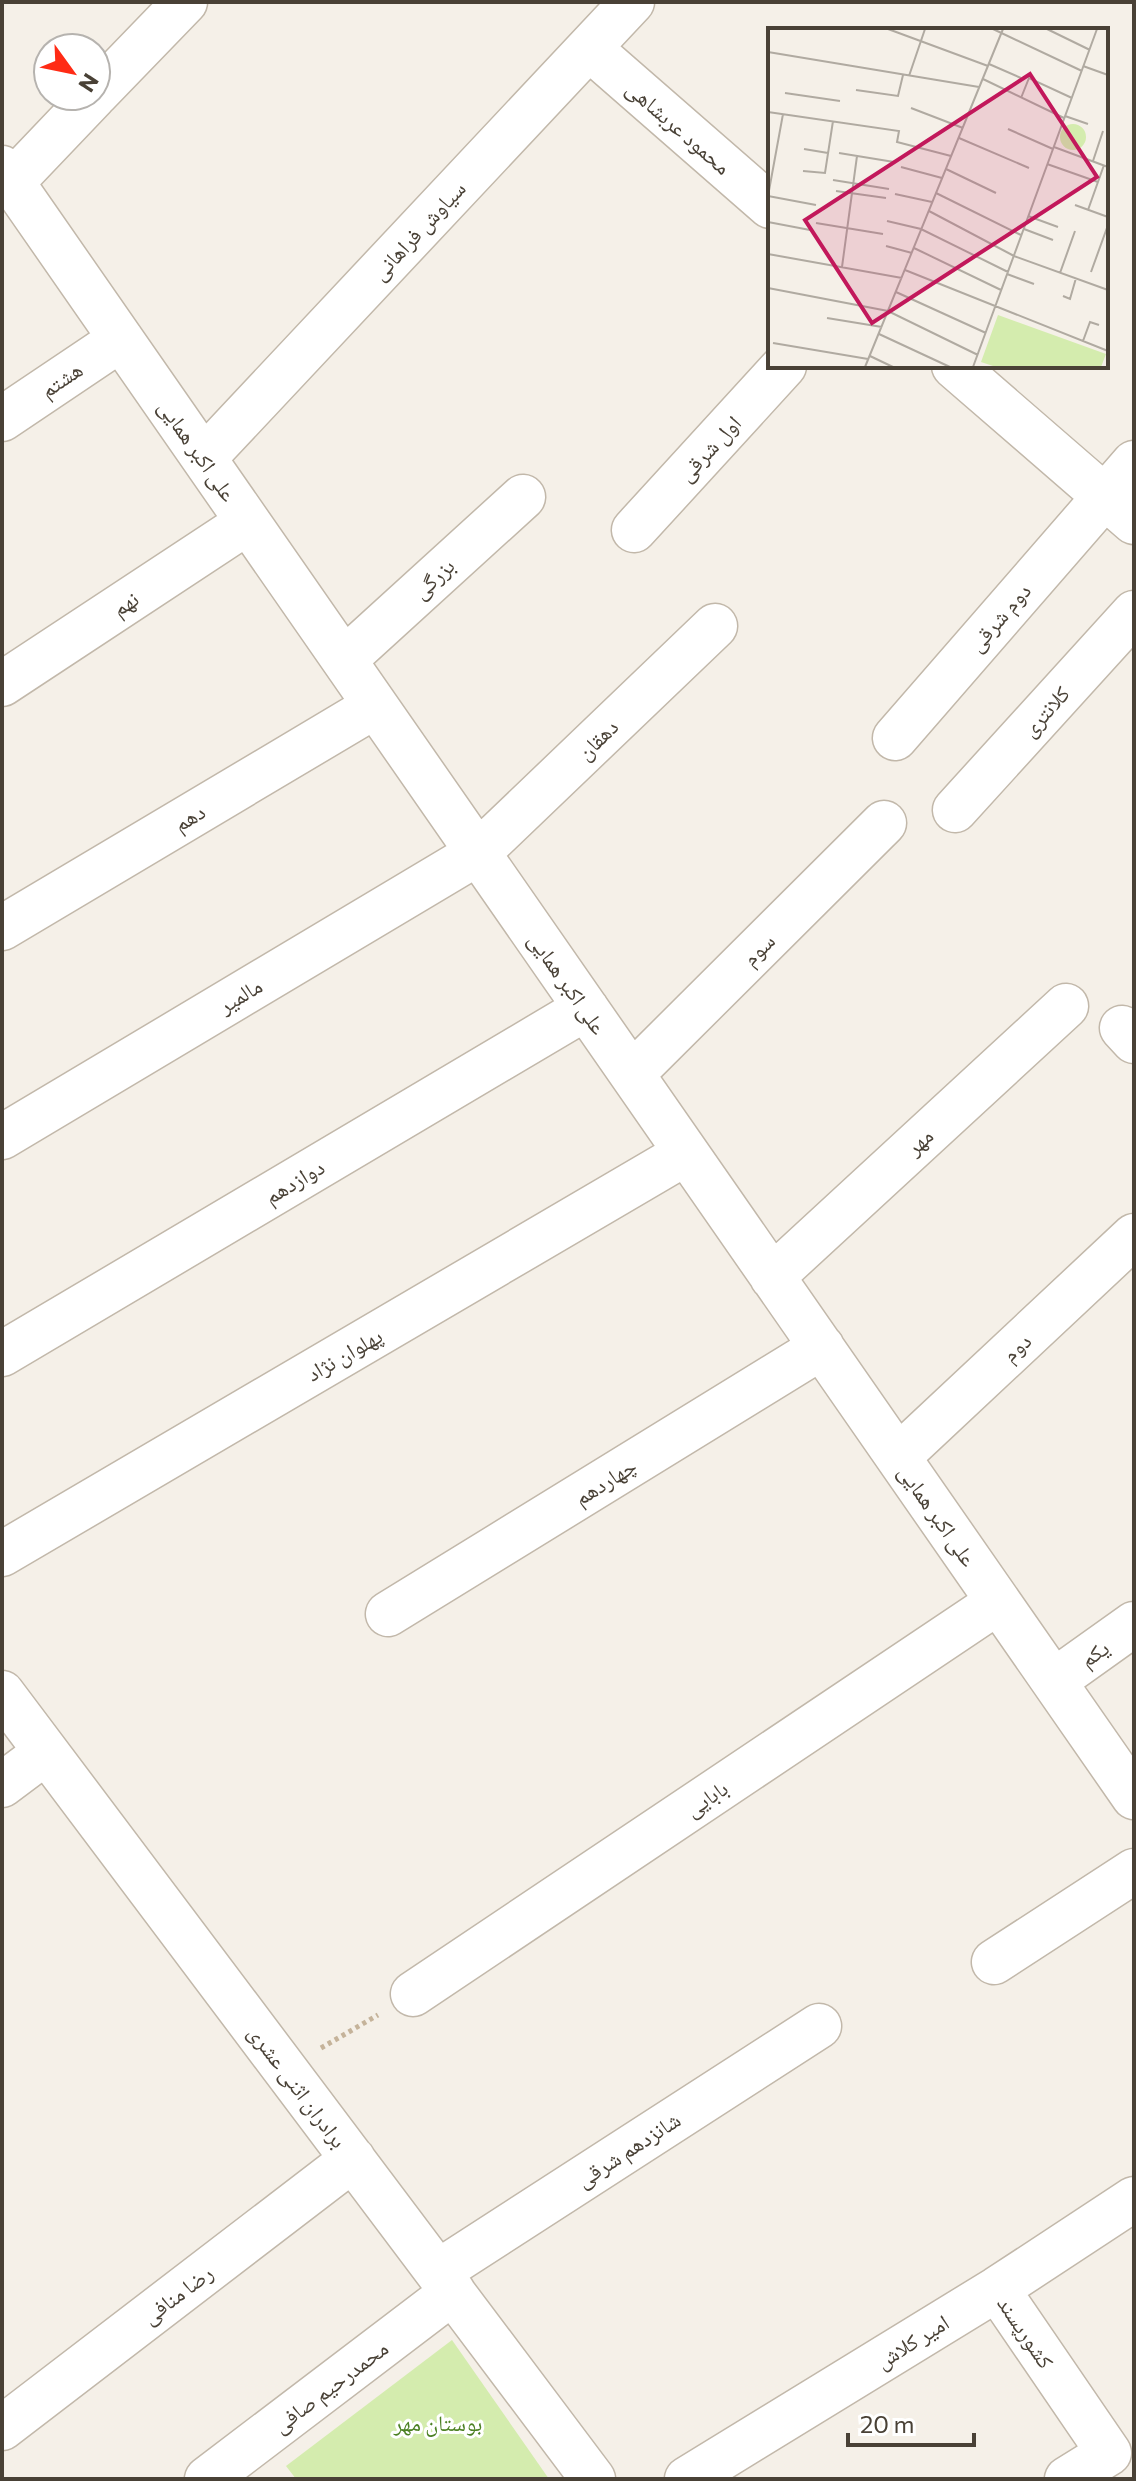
<svg xmlns="http://www.w3.org/2000/svg" width="1136" height="2481" font-family="Commissioner,'Noto Naskh Arabic',sans-serif">
  <style>
    .green { fill: #d4ecae }
    .lines { fill: none; stroke-linecap: round; stroke-linejoin: round }
    .minor-casing { stroke: #c2b8aa; stroke-width: 47 }
    .path { stroke: #c5b39a; stroke-width: 5; stroke-dasharray: 4 4; stroke-linecap: butt }
    .minor { stroke: #fff; stroke-width: 44 }
    .labels { text-anchor: middle; dominant-baseline: central; stroke-width: 6; stroke-linejoin: round; paint-order: stroke }
    .street-label { font-size: 22px; fill: #494136; stroke: #fff }
    .park-label { font-size: 22px; fill: #4c8124; stroke: #fff }
    .inset-road { fill: none; stroke: #b0aaa1; stroke-width: 2 }
    .view { fill: #c2185b; fill-opacity: 0.15; stroke: #c2185b; stroke-width: 4 }
    .inset-edge { fill: none; stroke: #494136; stroke-width: 4 }
  </style>
  <rect width="100%" height="100%" fill="#f5f0e8"/>
  <path class="green" d="M 452,2340 L 549,2479 L 296,2479 L 286,2466 Z"/>
  <g class="lines">
    <defs>
      <path id="minor" d="M 589,48 L 770,206
        M 96,94 L 185,2
        M 2,168 L 1134,1797
        M 2,187 L 12,182 L 94,96
        M 954,366 L 1134,522
        M 2,419 L 121,339
        M 204,458 L 632,2
        M 634,530 L 784,366
        M 344,660 L 523,497
        M 2,684 L 248,522
        M 895,738 L 1134,463
        M 955,810 L 1134,613
        M 2,928 L 375,706
        M 1122,1028 L 1134,1041
        M 632,1074 L 884,823
        M 2,1137 L 478,853 L 715,626
        M 772,1277 L 1066,1006
        M 2,1354 L 586,1008
        M 898,1457 L 1134,1236
        M 2,1554 L 686,1153
        M 388,1614 L 822,1347
        M 1054,1681 L 1134,1624
        M 2,1693 L 593,2479
        M 2,1785 L 46,1752
        M 994,1962 L 1134,1871
        M 413,1994 L 998,1602
        M 438,2272 L 819,2026
        M 997,2289 L 1109,2453 L 1067,2479
        M 2,2428 L 353,2159
        M 207,2479 L 453,2292
        M 687,2479 L 997,2289 L 1134,2199"/>
    </defs>
    <use href="#minor" class="minor-casing"/>
    <path class="path" d="M 321,2048 L 378,2015"/>
    <use href="#minor" class="minor"/>
  </g>
  <g class="labels">
    <g class="street-label">
      <text transform="translate(679 127) rotate(41)">محمود عربشاهی</text>
      <text transform="translate(418 230) rotate(-47)">سیاوش فراهانی</text>
      <text transform="translate(61 379) rotate(-34)">هشتم</text>
      <text transform="translate(709 448) rotate(-47)">اول شرقی</text>
      <text transform="translate(198 450) rotate(55)">علی اکبر همایی</text>
      <text transform="translate(433 578) rotate(-43)">بزرگی</text>
      <text transform="translate(125 603) rotate(-33)">نهم</text>
      <text transform="translate(999 617) rotate(-49)">دوم شرقی</text>
      <text transform="translate(1045 711) rotate(-48)">کلانتری</text>
      <text transform="translate(597 739) rotate(-44)">دهقان</text>
      <text transform="translate(189 817) rotate(-31)">دهم</text>
      <text transform="translate(758 949) rotate(-45)">سوم</text>
      <text transform="translate(568 983) rotate(55)">علی اکبر همایی</text>
      <text transform="translate(240 995) rotate(-31)">مالمیر</text>
      <text transform="translate(919 1141) rotate(-43)">مهر</text>
      <text transform="translate(294 1181) rotate(-31)">دوازدهم</text>
      <text transform="translate(1016 1347) rotate(-43)">دوم</text>
      <text transform="translate(344 1354) rotate(-30)">پهلوان نژاد</text>
      <text transform="translate(605 1481) rotate(-32)">چهاردهم</text>
      <text transform="translate(938 1515) rotate(55)">علی اکبر همایی</text>
      <text transform="translate(1094 1653) rotate(-35)">یکم</text>
      <text transform="translate(706 1798) rotate(-34)">بابایی</text>
      <text transform="translate(298 2086) rotate(53)">برادران اثنی عشری</text>
      <text transform="translate(628 2149) rotate(-33)">شانزدهم شرقی</text>
      <text transform="translate(177 2294) rotate(-37)">رضا منافی</text>
      <text transform="translate(1026 2332) rotate(56)">کشورپسند</text>
      <text transform="translate(912 2341) rotate(-32)">امیر کلاش</text>
      <text transform="translate(330 2386) rotate(-37)">محمدرحیم صافی</text>
    </g>
    <g class="park-label">
      <text x="438" y="2422">بوستان مهر</text>
    </g>
  </g>
  <g transform="translate(768 28)">
    <rect width="340" height="340" fill="#f5f0e8"/>
    <path d="M292 109a13 13 0 1 1 26 0a13 13 0 1 1-26 0ZM 230,287 L 338,326 L 333,339 L 228,339 L 213,334 Z" fill="#d4ecae"/>
    <path class="inset-road" d="M 120,1 L 220,38M 225,1 L 314,43M 279,1 L 322,22M 0,24 L 211,59M 221,36 L 253,50M 315,38 L 340,47M 141,48 L 157,1M 215,51 L 296,90M 88,62 L 130,68 L 135,47M 17,65 L 72,73M 253,70 L 261,50 L 304,70M 143,80 L 195,100M 0,84 L 131,103 L 129,114 L 183,128M 297,88 L 320,96M 240,101 L 285,121M 191,110 L 261,140M 286,119 L 340,139M 36,121 L 60,125M 71,125 L 126,134M 325,133 L 335,103M 279,136 L 330,154M 133,139 L 174,150M 178,141 L 228,165M 35,143 L 57,145 L 65,93M 65,152 L 121,161M 68,163 L 118,170M 168,165 L 253,207M 127,166 L 164,174M 0,168 L 15,86M 0,168 L 48,177M 307,177 L 340,189M 320,182 L 336,137M 161,183 L 246,228 L 340,262M 260,188 L 290,199M 119,193 L 153,201 L 240,244M 0,194 L 42,202M 48,195 L 115,206M 256,201 L 285,212M 118,218 L 144,225M 146,220 L 233,262M 0,226 L 134,250M 74,239 L 89,128M 137,242 L 340,323M 323,244 L 340,197M 292,245 L 307,203M 239,246 L 266,256M 0,260 L 120,283 L 210,327M 128,264 L 218,305M 295,268 L 302,271 L 308,250M 59,290 L 114,299M 111,306 L 182,339M 315,313 L 322,294 L 331,297M 5,315 L 100,331M 102,328 L 125,339M 97,339 L 235,1M 205,339 L 329,1"/>
    <path class="view" d="M 262,46 L 329,149 L 104,295 L 37,192 Z"/>
    <rect width="340" height="340" class="inset-edge"/>
  </g>
  <rect width="1136" height="2481" fill="none" stroke="#494136" stroke-width="8"/>
  <g transform="translate(72 72) rotate(123)"><circle r="38" fill="#ffffff" stroke="#b6b3af" stroke-width="2"/>
  <path d="M0-6L14 30L0 20L-14 30Z" fill="#ff2b15"/>
  <text y="-12" font-size="22" font-weight="bold" text-anchor="middle" fill="#494136">N</text>
  </g>
  <path d="M848 2433v12h126v-12" fill="none" stroke="#494136" stroke-width="4"/>
  <text x="860" y="2433" font-size="24" fill="#494136" stroke="#ffffff" stroke-width="6" paint-order="stroke">20 m</text>
</svg>
